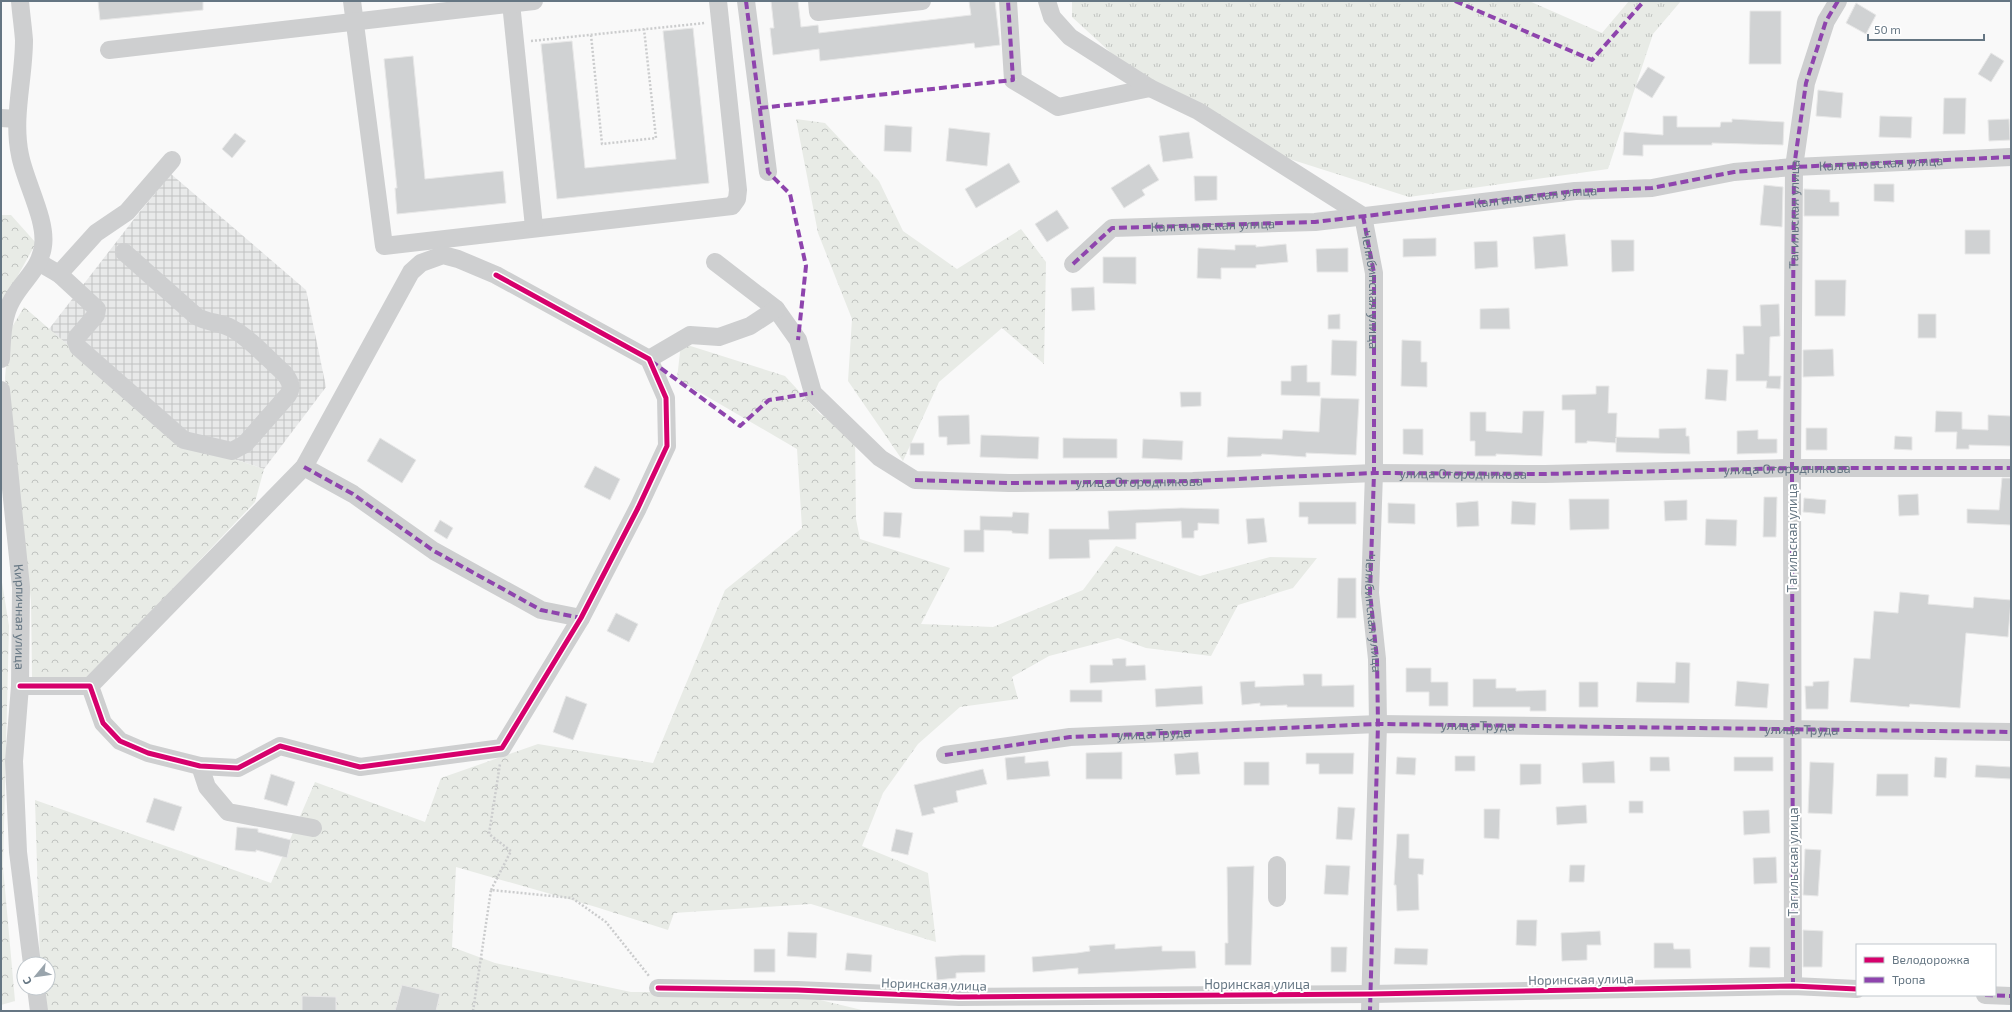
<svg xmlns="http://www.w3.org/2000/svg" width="2012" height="1012" font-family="'Exo 2',sans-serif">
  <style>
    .industrial { fill: url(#industrial-grid) }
    .grass { fill: url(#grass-tufts) }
    .forest { fill: url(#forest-crowns) }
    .building { fill: #d0d2d3; stroke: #e8e8e8 }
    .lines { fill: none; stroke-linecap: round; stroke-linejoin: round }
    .path { stroke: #cbcccd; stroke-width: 2.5; stroke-dasharray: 2 2; stroke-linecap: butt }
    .minor { stroke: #cecfd0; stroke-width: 18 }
    .quiet { stroke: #8e44ad; stroke-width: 4; stroke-dasharray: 8 4; stroke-linecap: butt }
    .cycleway-casing { stroke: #fff; stroke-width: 8 }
    .cycleway { stroke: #d6006c; stroke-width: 5 }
    .labels { text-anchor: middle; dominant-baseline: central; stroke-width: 4; stroke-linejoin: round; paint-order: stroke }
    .street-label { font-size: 13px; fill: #657683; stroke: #fff }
  </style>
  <defs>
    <pattern id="industrial-grid" width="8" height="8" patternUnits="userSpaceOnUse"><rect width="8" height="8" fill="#e8e9e9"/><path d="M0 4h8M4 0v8" fill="none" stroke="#c0c1c2"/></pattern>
    <pattern id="grass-tufts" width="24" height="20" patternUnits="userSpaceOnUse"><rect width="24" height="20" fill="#e8ebe6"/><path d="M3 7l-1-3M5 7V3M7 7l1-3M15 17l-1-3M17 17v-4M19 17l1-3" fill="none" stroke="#c0c3c0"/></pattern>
    <pattern id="forest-crowns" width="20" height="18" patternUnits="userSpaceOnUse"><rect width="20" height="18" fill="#e8ebe6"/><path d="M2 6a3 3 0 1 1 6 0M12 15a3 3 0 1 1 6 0" fill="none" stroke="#c0c3c0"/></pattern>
  </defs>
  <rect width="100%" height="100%" fill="#f9f9f9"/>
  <path class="industrial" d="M 171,174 L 306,290 L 326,387 L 264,469 L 179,441 L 49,329 L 134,219 Z"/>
  <path class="grass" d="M 1072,1 L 1529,1 L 1602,33 L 1629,1 L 1681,1 L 1653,34 L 1608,169 L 1409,197 L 1258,149 L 1133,73 L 1072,17 Z"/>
  <path class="forest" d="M 796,119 L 825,123 L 879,181 L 903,231 L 957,269 L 1021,229 L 1046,262 L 1044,364 L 1002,328 L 939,382 L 903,461 L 848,381 L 852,319 L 818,233 Z
    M 1,215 L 11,215 L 36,243 L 1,306 Z
    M 24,307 L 179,441 L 264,469 L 255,502 L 88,678 L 32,677 L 31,601 L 5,378 L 9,332 Z
    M 681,343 L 785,376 L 820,414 L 855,435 L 856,519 L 860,539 L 950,568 L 921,624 L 993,627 L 1083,590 L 1116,546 L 1200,576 L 1270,557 L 1317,558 L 1293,588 L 1238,605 L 1211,656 L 1146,648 L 1118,638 L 1049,656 L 1012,677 L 1018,699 L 960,707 L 918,744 L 883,793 L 862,846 L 928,873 L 936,942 L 811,904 L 674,913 L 668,930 L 596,907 L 456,867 L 452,947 L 495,963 L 631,992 L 787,992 L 866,1011 L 47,1011 L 43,988 L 48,988 L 48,964 L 40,964 L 35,800 L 271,883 L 315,782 L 425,822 L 441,778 L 538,744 L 653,763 L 725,590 L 802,528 L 797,449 L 677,379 Z
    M 1,576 L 9,626 L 3,867 L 15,1001 L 1,1005 Z"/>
  <path class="building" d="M 98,1 L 203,1 L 203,10 L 100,20 Z
    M 771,1 L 798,1 L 801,27 L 818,25 L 819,33 L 971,15 L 969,1 L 995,1 L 1000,45 L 975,48 L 974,43 L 820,61 L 819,49 L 773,55 L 770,28 L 774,28 Z
    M 1856,3 L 1876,15 L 1866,34 L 1846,23 Z
    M 1750,11 L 1781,11 L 1781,64 L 1749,64 Z
    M 693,28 L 709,183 L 557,199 L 541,44 L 572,41 L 585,168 L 676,159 L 663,31 Z
    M 1991,53 L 2004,61 L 1991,82 L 1978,74 Z
    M 413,56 L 425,179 L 503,171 L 506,203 L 397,214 L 395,188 L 397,188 L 384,59 Z
    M 1648,67 L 1665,77 L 1652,98 L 1635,87 Z
    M 1818,90 L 1843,93 L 1841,118 L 1816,116 Z
    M 1944,98 L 1966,98 L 1965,134 L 1943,134 Z
    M 1663,116 L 1677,116 L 1677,127 L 1720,127 L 1721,122 L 1732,122 L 1732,119 L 1784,122 L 1783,145 L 1712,143 L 1712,145 L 1643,145 L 1643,156 L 1623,155 L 1624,132 L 1663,135 Z
    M 1880,116 L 1912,117 L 1911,138 L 1879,137 Z
    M 2009,119 L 2010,140 L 1989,141 L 1988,120 Z
    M 885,125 L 912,127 L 911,152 L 884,151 Z
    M 949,128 L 990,133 L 987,166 L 946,161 Z
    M 1189,132 L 1193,158 L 1163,162 L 1159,136 Z
    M 235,133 L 246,141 L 232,158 L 222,149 Z
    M 1009,163 L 1020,182 L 976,208 L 965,189 Z
    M 1149,164 L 1159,180 L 1142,190 L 1145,195 L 1124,208 L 1111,188 Z
    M 1194,176 L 1217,176 L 1217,200 L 1195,201 Z
    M 1874,184 L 1894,184 L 1894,202 L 1874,201 Z
    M 1764,185 L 1783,187 L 1782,227 L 1760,225 Z
    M 1804,189 L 1830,190 L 1830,202 L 1839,202 L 1839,216 L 1804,216 Z
    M 1057,210 L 1069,228 L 1047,242 L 1035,224 Z
    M 1965,230 L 1990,230 L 1990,254 L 1965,254 Z
    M 1565,234 L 1568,266 L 1535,269 L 1533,237 Z
    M 1436,238 L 1436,256 L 1403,257 L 1403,239 Z
    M 1611,240 L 1634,240 L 1634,271 L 1612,272 Z
    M 1497,241 L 1498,267 L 1475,269 L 1474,242 Z
    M 1286,244 L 1288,262 L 1256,265 L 1256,268 L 1221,268 L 1221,279 L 1197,278 L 1198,248 L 1235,250 L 1235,245 L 1256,245 L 1256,247 Z
    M 1348,248 L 1348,272 L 1317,272 L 1316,249 Z
    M 1103,257 L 1136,257 L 1136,284 L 1103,283 Z
    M 1815,280 L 1846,280 L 1845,316 L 1815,316 Z
    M 1094,287 L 1095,310 L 1072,311 L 1071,288 Z
    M 1779,304 L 1780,336 L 1770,337 L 1769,376 L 1781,376 L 1780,389 L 1766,388 L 1767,381 L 1736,381 L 1736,354 L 1744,354 L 1743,326 L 1761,326 L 1760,305 Z
    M 1509,308 L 1510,329 L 1480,329 L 1480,309 Z
    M 1340,314 L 1340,329 L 1328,329 L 1328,315 Z
    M 1918,314 L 1936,314 L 1936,338 L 1918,338 Z
    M 1332,340 L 1357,341 L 1356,376 L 1331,375 Z
    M 1402,340 L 1421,341 L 1421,362 L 1427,362 L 1427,387 L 1401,386 Z
    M 1833,349 L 1834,376 L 1803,377 L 1803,350 Z
    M 1307,365 L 1307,382 L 1320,382 L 1320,396 L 1281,395 L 1281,381 L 1291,381 L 1291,366 Z
    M 1707,369 L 1728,370 L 1726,401 L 1705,399 Z
    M 1596,386 L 1609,386 L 1608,413 L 1617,413 L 1616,437 L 1659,438 L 1659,429 L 1686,428 L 1686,436 L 1689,436 L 1690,454 L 1616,452 L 1616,438 L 1616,443 L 1587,441 L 1587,443 L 1575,443 L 1575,410 L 1562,410 L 1562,395 L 1596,394 Z
    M 1180,392 L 1201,392 L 1201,406 L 1181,407 Z
    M 1321,398 L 1359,399 L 1356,455 L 1306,453 L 1306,457 L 1262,454 L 1261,456 L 1227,457 L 1228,437 L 1282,439 L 1283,430 L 1319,432 Z
    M 1523,411 L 1544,411 L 1542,456 L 1496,454 L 1496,456 L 1475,456 L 1475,441 L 1470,441 L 1470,412 L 1486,412 L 1486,431 L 1522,433 Z
    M 1936,411 L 1962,412 L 1962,429 L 1988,430 L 1988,415 L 2011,416 L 2011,446 L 1969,445 L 1969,449 L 1956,449 L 1957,432 L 1935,432 Z
    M 969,415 L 970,444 L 947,445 L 947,437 L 939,437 L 938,416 Z
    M 1806,428 L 1827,428 L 1827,450 L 1806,450 Z
    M 1403,429 L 1423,429 L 1423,455 L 1403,454 Z
    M 1758,430 L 1758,439 L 1777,439 L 1777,453 L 1737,454 L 1737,431 Z
    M 981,435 L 1039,437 L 1038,459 L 980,457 Z
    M 1895,436 L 1912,437 L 1912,450 L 1894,449 Z
    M 380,438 L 416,460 L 402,483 L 367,461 Z
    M 1063,438 L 1117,439 L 1117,458 L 1063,458 Z
    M 1143,439 L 1183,441 L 1182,460 L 1142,458 Z
    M 910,443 L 924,443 L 924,455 L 910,455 Z
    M 595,466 L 620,479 L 610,500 L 584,487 Z
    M 2002,478 L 2011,478 L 2011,525 L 1967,523 L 1967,509 L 1999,510 Z
    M 1918,494 L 1919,515 L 1899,516 L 1898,495 Z
    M 1764,497 L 1777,497 L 1776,537 L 1763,537 Z
    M 1804,498 L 1826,500 L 1825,514 L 1803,512 Z
    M 1569,499 L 1609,499 L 1609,529 L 1570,530 Z
    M 1687,500 L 1687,520 L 1665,521 L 1664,501 Z
    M 1478,501 L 1479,526 L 1457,527 L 1456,503 Z
    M 1512,501 L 1536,503 L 1535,525 L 1511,524 Z
    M 1299,502 L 1356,502 L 1356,524 L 1308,524 L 1308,517 L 1299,517 Z
    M 1388,503 L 1415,504 L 1415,524 L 1388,523 Z
    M 1181,508 L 1219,509 L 1219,524 L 1198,523 L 1198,530 L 1194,531 L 1194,538 L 1182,538 L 1181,521 L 1136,523 L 1136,539 L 1089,540 L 1090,558 L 1049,559 L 1049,529 L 1109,529 L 1108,511 Z
    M 884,512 L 902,513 L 900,538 L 883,536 Z
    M 1013,512 L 1029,513 L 1028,534 L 1012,533 L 1012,531 L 984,530 L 984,552 L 964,552 L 964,530 L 980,530 L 980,516 L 1012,517 Z
    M 1264,518 L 1267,542 L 1248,544 L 1246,519 Z
    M 1706,519 L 1737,520 L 1736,546 L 1705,545 Z
    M 440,520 L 453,528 L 447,539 L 434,531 Z
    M 1338,578 L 1356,578 L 1356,618 L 1337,618 Z
    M 1900,592 L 1929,595 L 1928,604 L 1973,608 L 1974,597 L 2011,600 L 2008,637 L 1966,633 L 1960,708 L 1910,704 L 1909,707 L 1850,702 L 1854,658 L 1870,659 L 1874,611 L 1898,613 Z
    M 616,613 L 638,624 L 629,642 L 607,631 Z
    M 1126,658 L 1126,666 L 1145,665 L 1146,680 L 1090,683 L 1090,665 L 1113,665 L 1112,659 Z
    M 1676,662 L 1690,663 L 1689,703 L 1636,702 L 1637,682 L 1675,683 Z
    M 1406,668 L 1431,668 L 1431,682 L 1448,682 L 1448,706 L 1429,706 L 1429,692 L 1406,692 Z
    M 1303,674 L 1322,674 L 1322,686 L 1354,685 L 1354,707 L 1287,707 L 1287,705 L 1260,706 L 1260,703 L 1242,705 L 1240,682 L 1255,681 L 1255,687 L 1304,685 Z
    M 1473,679 L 1496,679 L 1496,688 L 1516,688 L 1516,691 L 1546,690 L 1546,711 L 1530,711 L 1530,707 L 1473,707 Z
    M 1737,681 L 1769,684 L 1767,708 L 1735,706 Z
    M 1829,681 L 1828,709 L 1806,709 L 1805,686 L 1813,686 L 1813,682 Z
    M 1579,682 L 1598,682 L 1598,707 L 1579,707 Z
    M 1202,686 L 1203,704 L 1156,707 L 1155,689 Z
    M 1070,690 L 1102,690 L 1102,702 L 1070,702 Z
    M 566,696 L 587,704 L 573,740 L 553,732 Z
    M 1122,752 L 1122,779 L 1086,779 L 1086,753 Z
    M 1198,752 L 1200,774 L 1176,775 L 1174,754 Z
    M 1306,753 L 1354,753 L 1353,774 L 1319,774 L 1319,764 L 1306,764 Z
    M 1025,756 L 1025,763 L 1048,761 L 1050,776 L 1007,780 L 1005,758 Z
    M 1455,756 L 1475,756 L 1475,771 L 1455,771 Z
    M 1397,757 L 1416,758 L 1415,775 L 1396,774 Z
    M 1650,757 L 1669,757 L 1670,771 L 1650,771 Z
    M 1734,757 L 1773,757 L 1773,771 L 1734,771 Z
    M 1935,757 L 1947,758 L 1946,778 L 1934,777 Z
    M 1614,761 L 1615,783 L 1583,783 L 1582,763 Z
    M 1244,762 L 1269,762 L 1269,785 L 1244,785 Z
    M 1810,762 L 1834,763 L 1832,814 L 1808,813 Z
    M 1520,764 L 1541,764 L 1541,784 L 1520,785 Z
    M 1976,765 L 2011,767 L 2011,779 L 1975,777 Z
    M 983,769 L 987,784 L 956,791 L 958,802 L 933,808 L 935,813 L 922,816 L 914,785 Z
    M 271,774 L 295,782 L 287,806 L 264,799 Z
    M 1877,774 L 1908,774 L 1908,796 L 1876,796 Z
    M 154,798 L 182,807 L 174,831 L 146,822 Z
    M 1629,801 L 1643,801 L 1643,813 L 1629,813 Z
    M 1586,805 L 1587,823 L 1557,825 L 1556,807 Z
    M 1338,807 L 1355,808 L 1352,840 L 1336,839 Z
    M 1484,809 L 1500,809 L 1499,839 L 1484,838 Z
    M 1769,810 L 1770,833 L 1744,835 L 1743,811 Z
    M 237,827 L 258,829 L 258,832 L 291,840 L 287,858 L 256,850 L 256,852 L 235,850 Z
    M 896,829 L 913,833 L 908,855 L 891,851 Z
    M 1397,834 L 1409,834 L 1409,858 L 1424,859 L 1423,875 L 1418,874 L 1419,910 L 1397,911 L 1396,885 L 1394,885 Z
    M 1805,849 L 1821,850 L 1818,896 L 1803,895 Z
    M 1776,857 L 1777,883 L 1754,884 L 1753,858 Z
    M 1326,865 L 1350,866 L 1348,895 L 1324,894 Z
    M 1570,865 L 1585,865 L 1584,882 L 1569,882 Z
    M 1254,866 L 1251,965 L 1225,965 L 1225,943 L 1228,943 L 1227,867 Z
    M 1517,920 L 1537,920 L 1536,946 L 1516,945 Z
    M 1803,930 L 1823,931 L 1822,967 L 1803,967 Z
    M 1600,931 L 1601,945 L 1587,945 L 1587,960 L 1562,961 L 1561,933 Z
    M 788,932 L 817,933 L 816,958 L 787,956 Z
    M 1654,943 L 1673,943 L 1674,949 L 1690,949 L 1691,968 L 1654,968 Z
    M 1115,944 L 1115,949 L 1162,946 L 1162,951 L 1195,951 L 1196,968 L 1078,974 L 1078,968 L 1033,972 L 1032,957 L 1077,953 L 1090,951 L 1089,946 Z
    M 1331,947 L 1347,947 L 1346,972 L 1331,972 Z
    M 1750,947 L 1770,947 L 1770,968 L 1749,967 Z
    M 1395,948 L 1428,949 L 1427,965 L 1394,964 Z
    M 754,949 L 775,949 L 775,972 L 754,972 Z
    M 847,953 L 872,955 L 871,972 L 845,970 Z
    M 962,955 L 985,955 L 985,972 L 956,973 L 956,978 L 937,980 L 935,957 Z
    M 402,985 L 440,994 L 436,1011 L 395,1011 Z
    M 302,996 L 336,997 L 336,1011 L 302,1011 Z"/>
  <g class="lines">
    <path class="path" d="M 591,35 L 602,144 L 656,138 L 644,29
      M 531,41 L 705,23
      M 491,890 L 511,851 L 489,834 L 500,764
      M 473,1011 L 491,890 L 572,898 L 606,922 L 649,976"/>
    <g class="minor">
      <path d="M 352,1 L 384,246 L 732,206 L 737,199 L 738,190 L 718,1"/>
      <path d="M 746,1 L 768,172"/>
      <path d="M 817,1 L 818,12 L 922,1"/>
      <path d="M 1008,1 L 1013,80 L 1058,107 L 1150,88"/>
      <path id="s1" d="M 1047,1 L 1052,17 L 1070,37 L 1150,88 L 1198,111 L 1363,216 L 1374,273 L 1374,473 L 1370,593 L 1377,659 L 1378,724 L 1370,1011"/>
      <path d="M 511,3 L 534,227"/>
      <path d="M 109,50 L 534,1"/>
      <path d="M 1,118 L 17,119"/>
      <path id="s2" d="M 715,262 L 776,309 L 798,340 L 813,393 L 880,458 L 915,480 L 1009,483 L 1193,481 L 1374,473 L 1545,474 L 1792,468 L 2011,468"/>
      <path d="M 40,263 L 59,274 L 97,309 L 96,315 L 77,337 L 76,341 L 78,347 L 184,440 L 232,451 L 245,444 L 288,395 C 293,386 290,382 285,374 C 269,360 250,338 231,328 C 220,322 207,323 196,316 L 124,252"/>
      <path id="s3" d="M 1073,264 L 1112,228 L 1315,222 L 1575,191 L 1652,188 L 1734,172 L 1794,167 L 2011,157"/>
      <path d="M 59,274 L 96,233 L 127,212 L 172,160"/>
      <path d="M 1,359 C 2,340 2,317 12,300 C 23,280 40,269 43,246 C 47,220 25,182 20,155 C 12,117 24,79 24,40 C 23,27 21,14 20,1"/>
      <path d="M 649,359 L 690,335 L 719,337 L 750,326 L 776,309"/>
      <path id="s4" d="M 1,390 L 21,587 L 20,686 L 14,761 L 18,852 L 32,964"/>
      <path d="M 304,467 L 353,494 L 434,551 L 541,610 L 581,618"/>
      <path d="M 20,686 L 90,686 L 304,467 L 411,272 L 421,263 L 443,255 L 458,259 L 496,275 L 649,359 L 666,398 L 667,446 L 638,508 L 581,618 L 502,748 L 360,767 L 280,746 L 238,768 L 200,766 L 148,753 L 120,741 L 103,723 L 90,686"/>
      <path id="s5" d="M 945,755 L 1070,737 L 1378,724 L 2011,732"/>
      <path d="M 200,766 L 207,787 L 228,812 L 313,828"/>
      <path d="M 1277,898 L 1277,865"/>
      <path d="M 1793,986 L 1792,468 L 1794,167 L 1806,83 L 1826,21 L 1838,1"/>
      <path d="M 36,988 L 39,1011"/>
      <path d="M 658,988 L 797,990 L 959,997 L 1371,994 L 1793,986 L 1857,989"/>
      <path d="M 1985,995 L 2011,996"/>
    </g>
    <g class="quiet">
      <path d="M 746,1 L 768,172 L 790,194 L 806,266 L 798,340"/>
      <path d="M 1455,1 L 1592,60 L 1644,1"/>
      <path d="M 760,108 L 1013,80 L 1008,1"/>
      <path d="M 1363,216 L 1374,273 L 1374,473 L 1370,593 L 1377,659 L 1378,724 L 1370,1011"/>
      <path d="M 1073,264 L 1112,228 L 1315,222 L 1575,191 L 1652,188 L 1734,172 L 1794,167 L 2011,157"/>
      <path d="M 651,361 L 740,426 L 769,400 L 813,393"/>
      <path d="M 304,467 L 353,494 L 434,551 L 541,610 L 581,618"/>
      <path d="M 915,480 L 1009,483 L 1193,481 L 1374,473 L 1545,474 L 1792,468 L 2011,468"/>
      <path d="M 945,755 L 1070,737 L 1378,724 L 2011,732"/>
      <path id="s6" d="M 1793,986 L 1792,468 L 1794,167 L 1806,83 L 1826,21 L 1838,1"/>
      <path d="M 1985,995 L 2011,996"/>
    </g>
    <defs>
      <path id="cycleway" d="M 20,686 L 90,686 L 103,723 L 120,741 L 148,753 L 200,766 L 238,768 L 280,746 L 360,767 L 502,748 L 581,618 L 638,508 L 667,446 L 666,398 L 649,359 L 496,275
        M 658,988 L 797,990 L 959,997 L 1371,994 L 1793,986 L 1857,989"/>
    </defs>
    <use href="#cycleway" class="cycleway-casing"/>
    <use href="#cycleway" class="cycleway"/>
  </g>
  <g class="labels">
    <g class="street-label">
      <text stroke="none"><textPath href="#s3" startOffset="826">Калгановская улица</textPath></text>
      <text stroke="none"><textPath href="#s3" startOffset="478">Калгановская улица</textPath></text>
      <text stroke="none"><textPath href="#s6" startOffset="772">Тагильская улица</textPath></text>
      <text stroke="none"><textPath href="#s3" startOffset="154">Калгановская улица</textPath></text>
      <text stroke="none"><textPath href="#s1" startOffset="462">Челябинская улица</textPath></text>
      <text stroke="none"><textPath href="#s2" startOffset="1177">улица Огородникова</textPath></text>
      <text stroke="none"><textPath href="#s2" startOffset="853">улица Огородникова</textPath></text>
      <text stroke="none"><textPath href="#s2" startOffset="529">улица Огородникова</textPath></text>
      <text transform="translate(1792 538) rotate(-90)">Тагильская улица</text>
      <text stroke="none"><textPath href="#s1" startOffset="786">Челябинская улица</textPath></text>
      <text stroke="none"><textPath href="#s4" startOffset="228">Кирпичная улица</textPath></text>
      <text stroke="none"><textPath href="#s5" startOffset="534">улица Труда</textPath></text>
      <text stroke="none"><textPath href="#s5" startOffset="858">улица Труда</textPath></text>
      <text stroke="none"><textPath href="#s5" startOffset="210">улица Труда</textPath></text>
      <text transform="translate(1793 862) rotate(-90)">Тагильская улица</text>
      <text transform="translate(1581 979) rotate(-1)">Норинская улица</text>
      <text transform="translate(934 984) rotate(2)">Норинская улица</text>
      <text x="1257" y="984">Норинская улица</text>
    </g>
  </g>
  <rect width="2012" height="1012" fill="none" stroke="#657683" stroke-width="4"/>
  <rect x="1856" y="944" width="140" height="52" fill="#ffffff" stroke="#c1c8cd"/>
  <rect x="1864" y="957" width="20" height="6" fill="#d6006c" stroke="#c1c8cd"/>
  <text x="1892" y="964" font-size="12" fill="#657683">Велодорожка</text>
  <rect x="1864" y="977" width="20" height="6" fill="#8e44ad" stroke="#c1c8cd"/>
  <text x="1892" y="984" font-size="12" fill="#657683">Тропа</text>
  <g transform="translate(36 976) rotate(241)"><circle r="19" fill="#ffffff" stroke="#c1c8cd"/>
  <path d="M0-3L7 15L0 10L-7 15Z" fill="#99a4ac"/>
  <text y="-6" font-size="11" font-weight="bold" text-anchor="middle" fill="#657683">С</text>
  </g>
  <path d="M1868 34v6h116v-6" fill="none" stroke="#657683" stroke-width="2"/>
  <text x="1874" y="34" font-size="12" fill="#657683" stroke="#ffffff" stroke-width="3" paint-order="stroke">50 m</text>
</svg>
